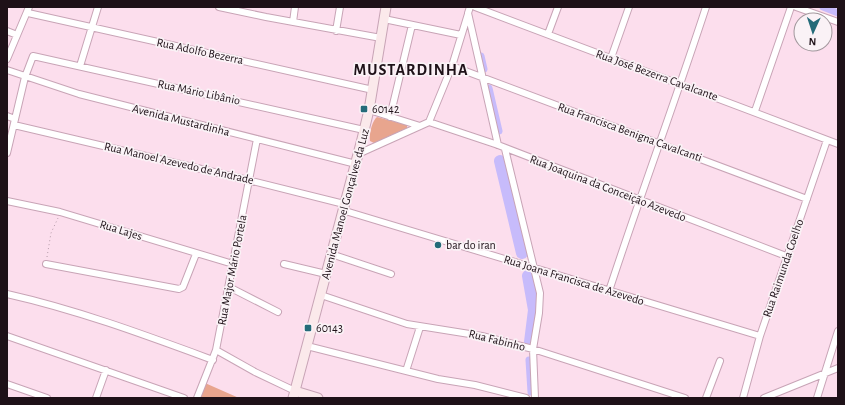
<svg xmlns="http://www.w3.org/2000/svg" width="845" height="405" font-family="'Alegreya Sans',sans-serif">
  <style>
    .green { fill: #e8a58e }
    .lines { fill: none; stroke-linecap: round; stroke-linejoin: round }
    .canal { stroke: #c7bbfb; stroke-width: 7 }
    .river { stroke: #c7bbfb; stroke-width: 12 }
    .street-casing { stroke: #c8a4b6; stroke-width: 8 }
    .secondary-casing { stroke: #c8a4b6; stroke-width: 11 }
    .path { stroke: #b49ba8; stroke-width: 1; stroke-dasharray: 1 3; stroke-linecap: butt }
    .street { stroke: #fff; stroke-width: 6 }
    .secondary { stroke: #fbe9eb; stroke-width: 9 }
    .poi-dot { fill: #246b79; stroke: #faf2f6; stroke-width: 1.5 }
    .labels { text-anchor: middle; dominant-baseline: central; stroke-width: 3.5; stroke-linejoin: round; paint-order: stroke }
    .street-label { font-size: 12px; fill: #1e1118; stroke: #faf2f6 }
    .poi-label { font-size: 12px; fill: #1e1118; stroke: #faf2f6; text-anchor: start }
    .district-label { font-size: 16px; font-weight: bold; letter-spacing: 1px; fill: #1e1118; stroke: #faf2f6 }
  </style>
  <rect width="100%" height="100%" fill="#fcdeed"/>
  <path class="green" d="M 377,117 L 407,125 L 407,128 L 374,143 L 370,141 C 369,134 372,121 377,117 Z
    M 205,383 L 239,398 L 199,398 Z"/>
  <g class="lines">
    <path class="canal" d="M 823,7 L 838,13
      M 481,56 L 484,69
      M 489,88 L 499,131
      M 529,360 L 531,392"/>
    <path class="river" d="M 500,161 L 522,253
      M 528,276 L 534,310 L 530,342"/>
    <defs>
      <path id="street" d="M 219,7 L 266,17 L 381,38
        M 470,7 L 468,13 L 498,145
        M 475,7 L 838,144
        M 796,7 L 838,22
        M 28,13 L 373,90
        M 384,19 L 461,35
        M 293,22 L 295,7
        M 7,31 L 17,35
        M 336,31 L 340,7
        M 548,34 L 558,7
        M 611,58 L 629,7
        M 7,59 L 29,7
        M 80,66 L 98,7
        M 452,66 L 807,199
        M 7,70 L 79,94 L 356,164
        M 369,110 L 420,126
        M 755,111 L 791,7
        M 7,116 L 15,119
        M 390,117 L 412,25
        M 429,122 L 498,145 L 786,256
        M 429,122 L 452,66 L 468,14
        M 14,125 L 248,180 L 344,204
        M 505,149 L 540,293 L 539,313 L 533,349 L 535,398
        M 7,153 L 25,77 L 33,56 L 364,130
        M 358,154 L 429,122
        M 7,201 L 60,212 L 233,264
        M 342,210 L 760,336
        M 331,254 L 391,274
        M 46,264 L 179,289 L 183,287 L 196,254
        M 284,264 L 326,274
        M 229,287 L 278,312
        M 609,291 C 640,196 675,102 706,7
        M 7,294 C 78,310 145,335 213,360
        M 321,295 L 407,324 L 482,336 L 533,349 L 685,398
        M 7,336 L 184,398
        M 307,346 L 438,379 L 475,385 L 526,398
        M 216,350 L 255,372 L 295,391
        M 406,371 L 420,327
        M 7,384 L 47,398
        M 96,398 L 106,370
        M 197,398 L 216,350 L 257,139
        M 706,398 L 720,361
        M 743,398 L 760,336 L 827,140
        M 764,398 L 838,368
        M 817,398 L 838,331"/>
      <path id="secondary" d="M 295,391 L 318,398
        M 293,398 L 361,143 L 369,110 L 386,7"/>
    </defs>
    <use href="#street" class="street-casing"/>
    <use href="#secondary" class="secondary-casing"/>
    <path class="path" d="M 47,257 L 51,233 L 58,218"/>
    <use href="#street" class="street"/>
    <use href="#secondary" class="secondary"/>
  </g>
  <g class="poi-dot">
    <rect x="360" y="105" width="8" height="8" rx="2"/>
    <circle cx="438" cy="245" r="4"/>
    <rect x="304" y="324" width="8" height="8" rx="2"/>
  </g>
  <g class="labels">
    <g class="street-label">
      <text transform="translate(200 51) rotate(12)">Rua Adolfo Bezerra</text>
      <text transform="translate(657 75) rotate(20)">Rua José Bezerra Cavalcante</text>
      <text transform="translate(199 92) rotate(12)">Rua Mário Libânio</text>
      <text transform="translate(181 120) rotate(14)">Avenida Mustardinha</text>
      <text transform="translate(630 132) rotate(20)">Rua Francisca Benigna Cavalcanti</text>
      <text transform="translate(179 163) rotate(13)">Rua Manoel Azevedo de Andrade</text>
      <text transform="translate(608 188) rotate(21)">Rua Joaquina da Conceição Azevedo</text>
      <text transform="translate(345 204) rotate(-75)">Avenida Manoel Gonçalves da Luz</text>
      <text transform="translate(121 230) rotate(17)">Rua Lajes</text>
      <text transform="translate(783 268) rotate(-71)">Rua Raimunda Coelho</text>
      <text transform="translate(232 270) rotate(-79)">Rua Major Mário Portela</text>
      <text transform="translate(574 280) rotate(17)">Rua Joana Francisca de Azevedo</text>
      <text transform="translate(497 340) rotate(14)">Rua Fabinho</text>
    </g>
    <g class="poi-label">
      <text x="372" y="109">60142</text>
      <text x="446" y="245">bar do iran</text>
      <text x="316" y="328">60143</text>
    </g>
    <g class="district-label">
      <text x="411" y="70">MUSTARDINHA</text>
    </g>
  </g>
  <rect width="845" height="405" fill="none" stroke="#1e1118" stroke-width="16"/>
  <g transform="translate(813 32) rotate(183)"><circle r="19" fill="#faf2f6" stroke="#a2989d"/>
  <path d="M0-3L7 15L0 10L-7 15Z" fill="#246b79"/>
  <text y="-6" font-size="11" font-weight="bold" text-anchor="middle" fill="#1e1118">N</text>
  </g>
</svg>
